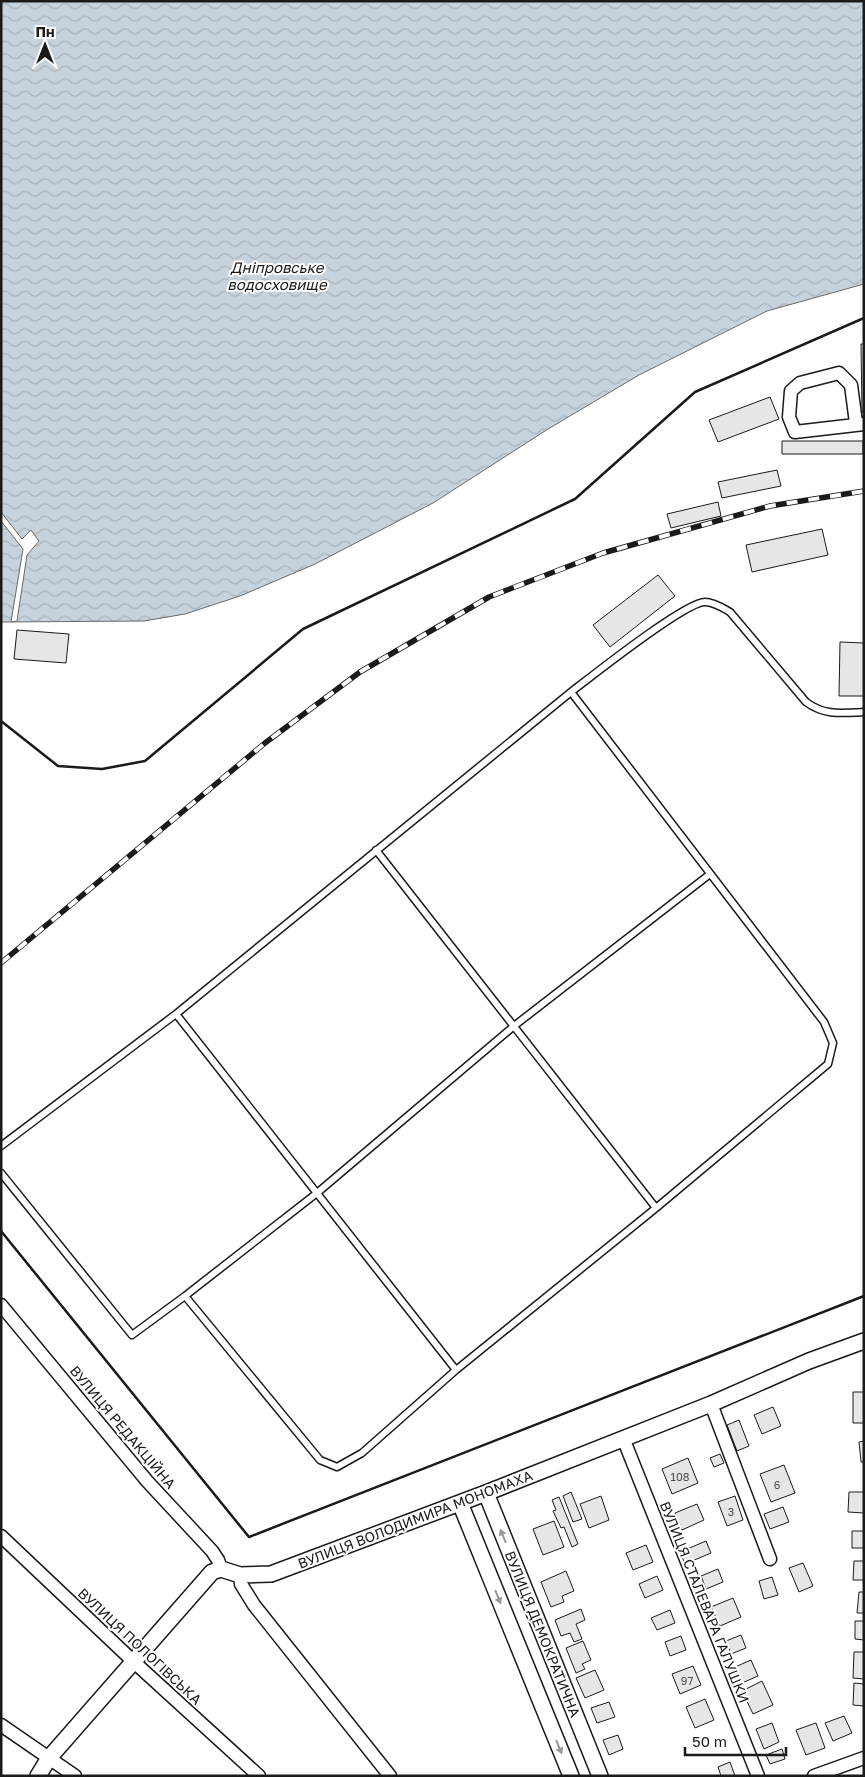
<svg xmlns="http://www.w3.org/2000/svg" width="865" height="1777" font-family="'Golos Text',sans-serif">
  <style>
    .water { fill: url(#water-waves); stroke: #6a6a6a }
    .pier { fill: #fff; stroke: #6a6a6a }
    .building { fill: #e6e6e6; stroke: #1a1a1a }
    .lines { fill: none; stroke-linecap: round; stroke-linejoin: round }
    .service-casing { stroke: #1a1a1a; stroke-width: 9 }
    .minor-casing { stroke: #1a1a1a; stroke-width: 15 }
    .tertiary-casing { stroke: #1a1a1a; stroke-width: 18 }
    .service { stroke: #fff; stroke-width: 6 }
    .minor { stroke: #fff; stroke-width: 12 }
    .tertiary { stroke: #fff; stroke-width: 15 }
    .rail-casing { stroke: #1a1a1a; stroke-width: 5.5 }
    .rail { stroke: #fff; stroke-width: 4; stroke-dasharray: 11; stroke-linecap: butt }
    .wall { stroke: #1a1a1a; stroke-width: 2.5 }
    .oneway { fill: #989898 }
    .labels { text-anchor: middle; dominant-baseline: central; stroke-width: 4; stroke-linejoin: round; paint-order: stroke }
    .number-label { font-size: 11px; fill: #4d4d4d }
    .street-label { font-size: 14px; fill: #1a1a1a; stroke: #fff }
    .water-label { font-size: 15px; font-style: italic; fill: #1a1a1a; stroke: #fff }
  </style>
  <defs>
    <pattern id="water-waves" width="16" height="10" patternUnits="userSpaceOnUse" patternTransform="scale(1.25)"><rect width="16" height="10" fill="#c6d2dc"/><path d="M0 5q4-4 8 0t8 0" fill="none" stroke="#aab4bc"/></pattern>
  </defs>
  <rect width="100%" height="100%" fill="#fff"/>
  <path class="water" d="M 1,1 L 864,1 L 864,284 L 767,311 L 639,375 L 548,429 L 433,503 L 315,564 L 240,596 L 185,614 L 144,621 L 1,622 Z"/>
  <path class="pier" d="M 1,512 L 22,539 L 31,530 L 39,541 L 27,555 L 17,621 L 11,622 L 23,549 L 1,521 Z"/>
  <path class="building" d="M 861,344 L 864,344 L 864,412 L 862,412 Z
    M 770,397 L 779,419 L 718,442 L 709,420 Z
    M 782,441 L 863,441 L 863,454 L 782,454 Z
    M 777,470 L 781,486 L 722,498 L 718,482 Z
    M 718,502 L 721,516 L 671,528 L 667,514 Z
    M 822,529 L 828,555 L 752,572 L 746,545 Z
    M 658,575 L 675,596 L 610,647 L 593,625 Z
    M 17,630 L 69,634 L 66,663 L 14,659 Z
    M 840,642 L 864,643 L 864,696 L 839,696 Z
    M 853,1392 L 864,1392 L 864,1423 L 853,1423 Z
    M 773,1407 L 781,1426 L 762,1434 L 754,1415 Z
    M 739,1420 L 749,1446 L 737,1451 L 727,1425 Z
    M 864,1441 L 864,1462 L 861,1462 L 859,1442 Z
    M 720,1454 L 724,1463 L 714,1467 L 710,1458 Z
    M 688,1458 L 698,1483 L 672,1494 L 662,1469 Z
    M 784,1465 L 795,1493 L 771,1502 L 760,1474 Z
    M 571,1492 L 582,1519 L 573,1522 L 563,1496 Z
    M 849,1492 L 864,1492 L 864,1513 L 848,1512 Z
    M 601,1496 L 609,1520 L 589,1528 L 580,1504 Z
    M 735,1496 L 743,1520 L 727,1526 L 718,1502 Z
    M 559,1497 L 578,1544 L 572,1547 L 564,1527 L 561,1528 L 553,1511 L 556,1510 L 552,1500 Z
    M 697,1504 L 704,1520 L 682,1530 L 675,1513 Z
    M 783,1507 L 789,1522 L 770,1529 L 764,1514 Z
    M 554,1521 L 564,1547 L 543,1555 L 533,1529 Z
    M 852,1531 L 864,1531 L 864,1548 L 852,1548 Z
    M 706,1541 L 711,1553 L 685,1564 L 680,1552 Z
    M 646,1545 L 653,1562 L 633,1570 L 626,1553 Z
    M 854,1561 L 864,1561 L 864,1580 L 853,1580 Z
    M 803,1563 L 813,1586 L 799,1592 L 789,1568 Z
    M 718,1569 L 723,1582 L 706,1589 L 701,1576 Z
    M 566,1571 L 574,1591 L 562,1596 L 564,1602 L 551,1607 L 541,1582 Z
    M 657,1576 L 663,1590 L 645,1598 L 639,1584 Z
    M 772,1577 L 778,1595 L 764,1599 L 759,1581 Z
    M 859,1592 L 864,1592 L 864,1613 L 857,1613 Z
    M 733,1598 L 741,1617 L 720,1626 L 711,1607 Z
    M 581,1609 L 585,1620 L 576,1624 L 582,1639 L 574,1642 L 570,1633 L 561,1636 L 555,1620 Z
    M 670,1610 L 675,1623 L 657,1630 L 651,1618 Z
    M 855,1621 L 864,1621 L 864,1640 L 855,1639 Z
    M 741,1635 L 746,1648 L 731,1654 L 726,1641 Z
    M 681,1636 L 686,1650 L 670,1656 L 665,1642 Z
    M 583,1641 L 591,1660 L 582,1664 L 585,1669 L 576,1673 L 566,1648 Z
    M 854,1652 L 864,1652 L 864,1679 L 853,1678 Z
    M 751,1660 L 758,1676 L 742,1683 L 735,1667 Z
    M 693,1666 L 701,1685 L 680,1694 L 672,1674 Z
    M 595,1670 L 604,1690 L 585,1698 L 576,1678 Z
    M 762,1681 L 773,1705 L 753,1714 L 742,1691 Z
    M 854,1683 L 864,1684 L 864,1706 L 853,1705 Z
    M 705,1699 L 714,1720 L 695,1728 L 686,1707 Z
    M 609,1702 L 615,1717 L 597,1723 L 591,1708 Z
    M 844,1716 L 852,1733 L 833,1741 L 825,1723 Z
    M 772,1723 L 779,1742 L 764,1749 L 756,1729 Z
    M 816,1723 L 825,1748 L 806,1755 L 796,1730 Z
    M 618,1735 L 623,1749 L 609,1755 L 603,1740 Z
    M 782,1749 L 785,1759 L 770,1764 L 766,1755 Z
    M 730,1762 L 735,1776 L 721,1776 L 718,1767 Z"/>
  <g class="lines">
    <defs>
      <path id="service" d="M 571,692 C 592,676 685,602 705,602 C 714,602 723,608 730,612 L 806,702 C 825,716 842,713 864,712
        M 376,850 L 656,1208
        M 176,1014 L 456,1370
        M 1,1146 L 176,1014 L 571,692 L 824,1022 L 833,1043 L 828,1064 L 656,1208 L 456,1370 L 362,1453 L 337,1467 L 320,1460 L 185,1296 L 132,1335 L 1,1173
        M 185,1296 L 317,1193 L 514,1026 L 710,874"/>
      <path id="minor" d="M 856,423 L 851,385 L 839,373 L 800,383 L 791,391 L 789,417 L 795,432 L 864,424
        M 1,1305 L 147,1481 L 212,1551 L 218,1560 L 221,1569
        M 711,1404 L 770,1559
        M 623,1438 L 758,1776
        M 1,1536 L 134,1662 L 259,1776
        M 240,1575 L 241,1584 L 254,1605 L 390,1776
        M 1,1725 L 75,1776
        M 814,1776 L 864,1758"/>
      <path id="tertiary" d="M 486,1493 L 600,1776
        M 460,1503 L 571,1776
        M 38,1776 L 49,1758 L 212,1572 L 221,1569 L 240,1575 L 271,1574 L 486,1493 L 711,1404 L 809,1361 L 864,1341"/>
    </defs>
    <use href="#service" class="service-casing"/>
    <use href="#minor" class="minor-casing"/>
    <use href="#tertiary" class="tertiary-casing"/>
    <use href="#service" class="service"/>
    <use href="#minor" class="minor"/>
    <use href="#tertiary" class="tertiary"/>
    <defs>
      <path id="rail" d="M 1,963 L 265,743 L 360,672 L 489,597 L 603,553 L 660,537 L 770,506 L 864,491"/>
    </defs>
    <use href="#rail" class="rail-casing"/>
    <use href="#rail" class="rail"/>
    <path class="wall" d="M 1,721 L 58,766 L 102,769 L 145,761 L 303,629 L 575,499 L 695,392 L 864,318
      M 1,1231 L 249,1537 L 864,1296"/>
  </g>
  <defs><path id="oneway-solid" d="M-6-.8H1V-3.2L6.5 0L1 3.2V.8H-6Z" transform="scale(1.25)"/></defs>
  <g class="oneway">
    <use href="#oneway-solid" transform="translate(503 1536) rotate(-112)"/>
    <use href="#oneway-solid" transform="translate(498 1597) rotate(68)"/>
    <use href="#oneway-solid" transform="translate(559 1747) rotate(68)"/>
  </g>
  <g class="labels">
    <g class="number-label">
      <text x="680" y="1476">108</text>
      <text x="777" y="1484">6</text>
      <text x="731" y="1511">3</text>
      <text x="687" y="1680">97</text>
    </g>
    <g class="street-label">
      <text transform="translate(123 1427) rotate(50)">ВУЛИЦЯ РЕДАКЦІЙНА</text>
      <text transform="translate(415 1519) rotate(-21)">ВУЛИЦЯ ВОЛОДИМИРА МОНОМАХА</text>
      <text transform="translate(705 1602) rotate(68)">ВУЛИЦЯ СТАЛЕВАРА ГАЛУШКИ</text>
      <text transform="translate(543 1634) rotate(68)">ВУЛИЦЯ ДЕМОКРАТИЧНА</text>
      <text transform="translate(140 1646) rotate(43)">ВУЛИЦЯ ПОЛОГІВСЬКА</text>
    </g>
    <g class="water-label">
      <text x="277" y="267">Дніпровське<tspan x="277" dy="17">водосховище</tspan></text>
    </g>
  </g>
  <rect width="865" height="1777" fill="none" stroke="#1a1a1a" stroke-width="5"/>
  <g transform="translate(45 45)" stroke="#ffffff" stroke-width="4" paint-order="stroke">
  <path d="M0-4L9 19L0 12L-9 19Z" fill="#1a1a1a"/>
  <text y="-8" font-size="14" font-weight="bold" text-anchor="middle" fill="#1a1a1a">Пн</text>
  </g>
  <path d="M685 1747v8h101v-8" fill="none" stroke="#1a1a1a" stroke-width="2.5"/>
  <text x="692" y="1747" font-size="15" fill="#1a1a1a" stroke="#ffffff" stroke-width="4" paint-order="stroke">50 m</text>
</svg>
